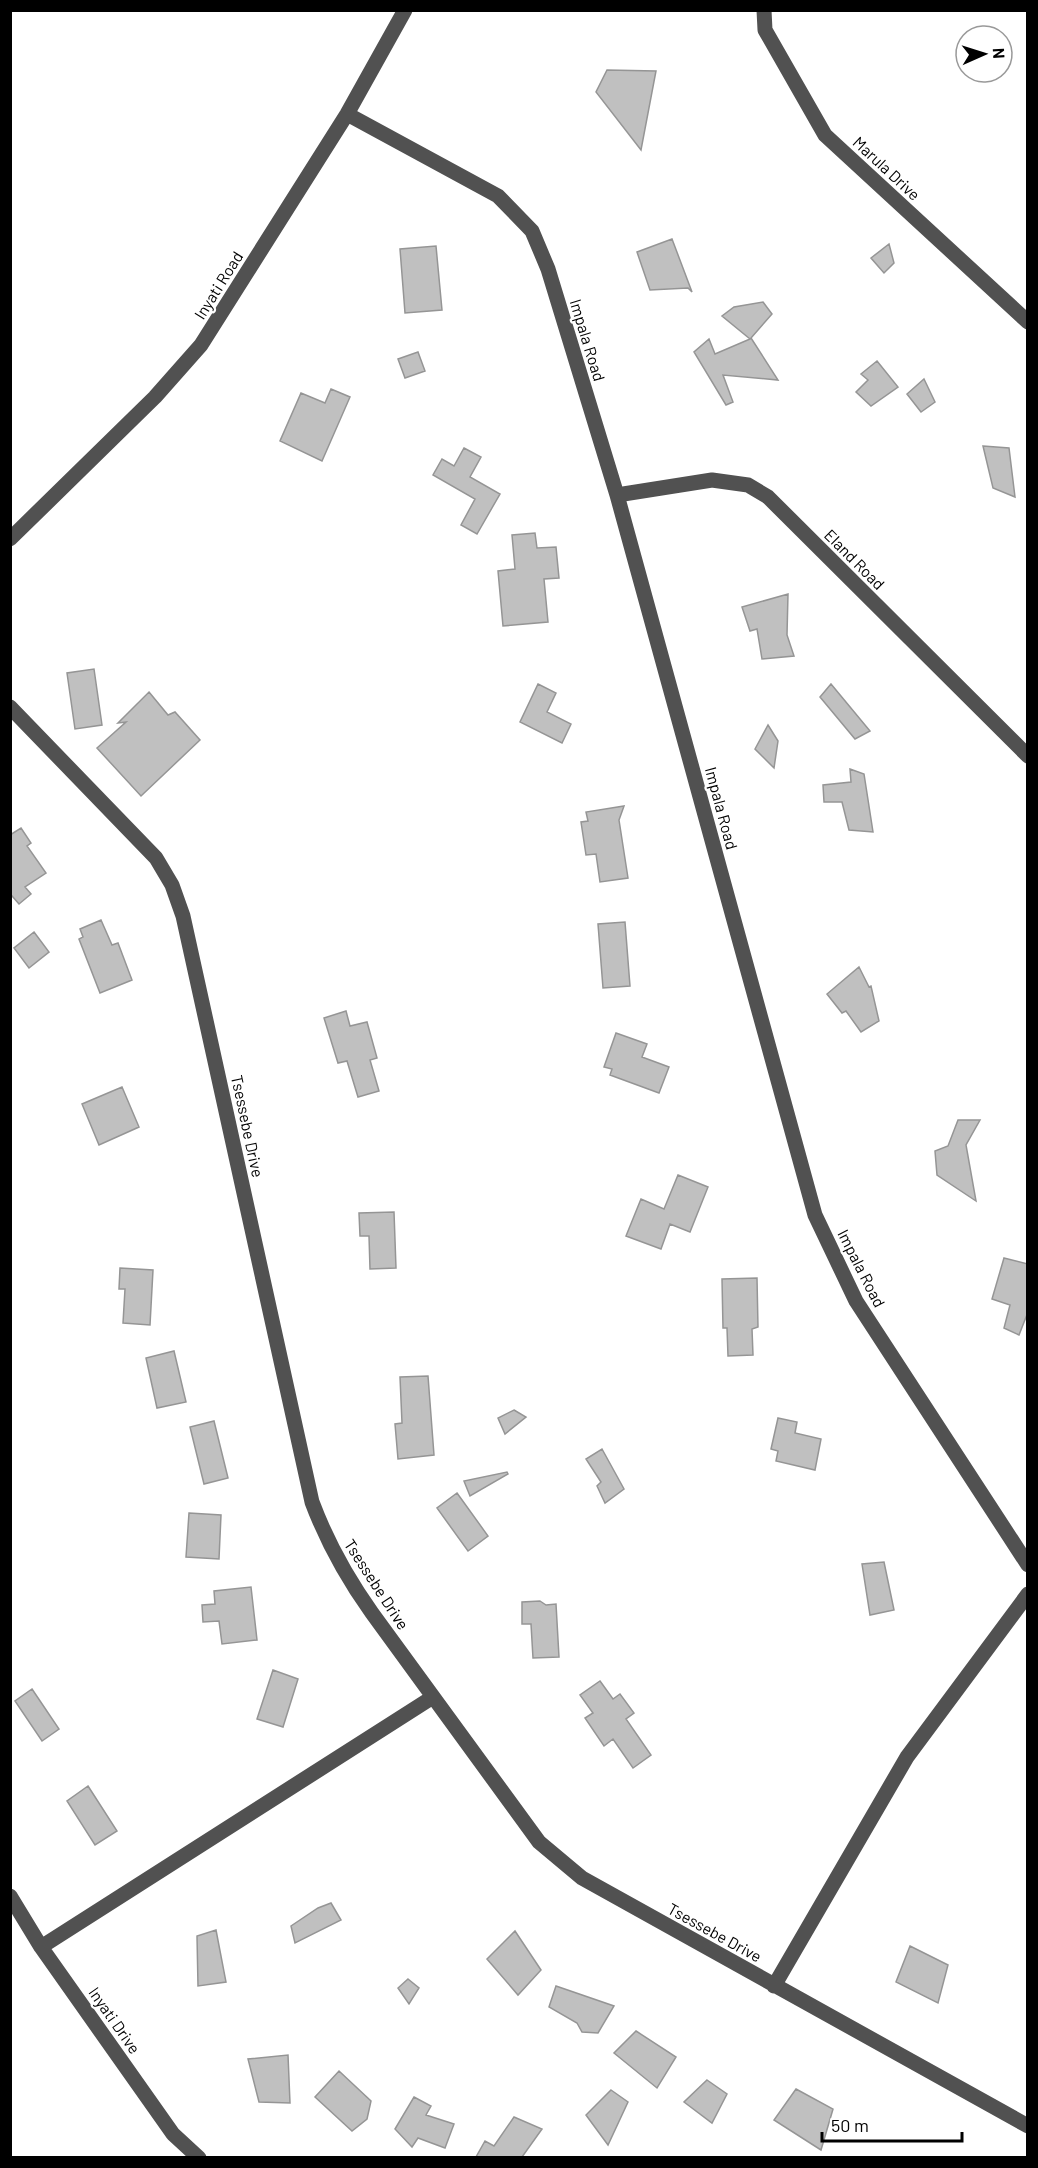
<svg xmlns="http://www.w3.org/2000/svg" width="1038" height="2168" font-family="Barlow,sans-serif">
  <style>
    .building { fill: #c0c0c0; stroke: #959595; stroke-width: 1.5 }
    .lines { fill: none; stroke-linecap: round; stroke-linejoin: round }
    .minor { stroke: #515151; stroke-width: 15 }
    .labels { text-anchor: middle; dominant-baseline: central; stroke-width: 4.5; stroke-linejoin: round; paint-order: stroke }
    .street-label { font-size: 16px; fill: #000; stroke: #fff }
  </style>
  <rect width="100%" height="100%" fill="#fff"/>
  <path class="building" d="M 607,70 L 656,71 L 641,150 L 596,92 Z
    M 672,239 L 692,292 L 688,288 L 650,290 L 637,252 Z
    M 889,244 L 894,263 L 884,273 L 871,258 Z
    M 436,246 L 442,310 L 405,313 L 400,249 Z
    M 763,302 L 772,314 L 751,338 L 778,380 L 723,375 L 733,402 L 726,405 L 694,352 L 709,339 L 715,354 L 750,339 L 722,316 L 734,307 Z
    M 418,352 L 425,371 L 405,378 L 398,359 Z
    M 877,361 L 898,387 L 871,406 L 856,392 L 868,380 L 861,374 Z
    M 924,379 L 935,402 L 921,412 L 907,394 Z
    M 331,389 L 350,397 L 322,461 L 280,441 L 301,393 L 325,403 Z
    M 983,446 L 1009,448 L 1015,497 L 993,488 Z
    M 464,448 L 481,457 L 470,477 L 500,494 L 477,534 L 461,525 L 475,499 L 433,475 L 442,459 L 454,466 Z
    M 535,533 L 537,548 L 556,547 L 559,578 L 544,579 L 548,622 L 503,626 L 498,571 L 515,569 L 512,535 Z
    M 788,594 L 787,635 L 794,656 L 762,659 L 757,629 L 750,631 L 742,607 Z
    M 94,669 L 102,725 L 75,729 L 67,673 Z
    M 538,684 L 556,693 L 547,712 L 571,724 L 562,743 L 520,722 Z
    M 831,684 L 870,731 L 855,739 L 820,697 Z
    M 149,692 L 168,715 L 175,712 L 200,740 L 141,796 L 97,748 L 126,722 L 118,723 Z
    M 768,725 L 778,741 L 774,768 L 755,749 Z
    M 850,769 L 864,774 L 873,832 L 849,830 L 842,802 L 824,802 L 823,785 L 851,782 Z
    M 624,806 L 619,820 L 628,878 L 600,882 L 596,854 L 586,855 L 581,822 L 588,821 L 586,812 Z
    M 21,828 L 31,843 L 27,846 L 46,873 L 25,887 L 31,894 L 19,904 L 12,896 L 10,897 L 10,835 Z
    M 101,920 L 112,945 L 118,943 L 132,980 L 100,993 L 79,939 L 83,937 L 80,929 Z
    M 625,922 L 630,986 L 603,988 L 598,924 Z
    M 34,932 L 49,952 L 29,968 L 14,948 Z
    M 859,967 L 869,987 L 871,986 L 879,1021 L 861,1032 L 846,1011 L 842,1013 L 827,994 Z
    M 346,1011 L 350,1026 L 367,1022 L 377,1058 L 370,1060 L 379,1091 L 358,1097 L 347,1061 L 338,1063 L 324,1018 Z
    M 616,1033 L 647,1044 L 642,1057 L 669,1067 L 659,1093 L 610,1075 L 612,1069 L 604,1067 Z
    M 122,1087 L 139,1127 L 99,1145 L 82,1104 Z
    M 958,1120 L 980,1120 L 966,1145 L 976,1201 L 937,1175 L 935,1151 L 948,1146 Z
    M 678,1175 L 708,1187 L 690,1232 L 670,1224 L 661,1249 L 626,1236 L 641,1199 L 664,1209 Z
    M 394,1212 L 396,1268 L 370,1269 L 369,1236 L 360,1236 L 359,1213 Z
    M 1004,1258 L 1028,1264 L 1028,1312 L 1019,1335 L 1004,1328 L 1010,1305 L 992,1299 Z
    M 120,1268 L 153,1270 L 150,1325 L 123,1323 L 125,1289 L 119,1289 Z
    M 757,1278 L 758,1327 L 752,1329 L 753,1355 L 728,1356 L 727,1328 L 723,1328 L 722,1279 Z
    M 174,1351 L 186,1402 L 157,1408 L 146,1358 Z
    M 428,1376 L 434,1455 L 398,1459 L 395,1424 L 402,1423 L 400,1377 Z
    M 514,1410 L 526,1417 L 505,1434 L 498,1418 Z
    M 778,1418 L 797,1422 L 795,1433 L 821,1439 L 815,1470 L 776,1461 L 778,1451 L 771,1449 Z
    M 214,1421 L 228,1478 L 204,1484 L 190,1427 Z
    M 602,1449 L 624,1489 L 605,1503 L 597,1486 L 601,1482 L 586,1459 Z
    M 507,1472 L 508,1474 L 470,1496 L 464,1481 Z
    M 457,1493 L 488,1536 L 468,1551 L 437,1508 Z
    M 189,1513 L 221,1515 L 219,1559 L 186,1557 Z
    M 884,1562 L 894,1610 L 870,1615 L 862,1564 Z
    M 251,1587 L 257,1640 L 222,1644 L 219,1621 L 203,1622 L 202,1605 L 215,1604 L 214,1591 Z
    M 540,1601 L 546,1605 L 556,1604 L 559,1657 L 533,1658 L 531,1624 L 522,1624 L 522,1602 Z
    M 273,1670 L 298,1679 L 283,1727 L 257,1719 Z
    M 600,1681 L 613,1699 L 620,1694 L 634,1713 L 626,1719 L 651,1755 L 633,1768 L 613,1739 L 604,1746 L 585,1718 L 593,1713 L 580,1695 Z
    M 32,1689 L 59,1729 L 42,1741 L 15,1701 Z
    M 88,1786 L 117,1831 L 95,1845 L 67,1801 Z
    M 331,1903 L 341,1920 L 295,1943 L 291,1926 L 318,1908 Z
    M 216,1930 L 226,1982 L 198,1986 L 197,1936 Z
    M 515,1931 L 541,1970 L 518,1995 L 487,1959 Z
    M 910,1946 L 948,1965 L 938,2003 L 896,1982 Z
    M 408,1979 L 419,1988 L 409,2004 L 398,1988 Z
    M 556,1986 L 614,2006 L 598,2033 L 582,2032 L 577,2023 L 549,2007 Z
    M 636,2031 L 676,2057 L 657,2088 L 614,2053 Z
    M 288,2055 L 290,2103 L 259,2102 L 248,2059 Z
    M 339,2071 L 371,2101 L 367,2119 L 352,2131 L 315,2097 Z
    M 707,2080 L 727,2094 L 712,2123 L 684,2102 Z
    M 796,2089 L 833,2109 L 821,2150 L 774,2120 Z
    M 611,2090 L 628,2102 L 608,2145 L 586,2115 Z
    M 414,2097 L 431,2106 L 426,2115 L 454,2124 L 445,2148 L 418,2138 L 412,2147 L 395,2129 Z
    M 514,2117 L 542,2129 L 522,2157 L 476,2157 L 485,2141 L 494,2146 Z"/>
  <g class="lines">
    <path class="minor" d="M 764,10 L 765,30 L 825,135 L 1028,322
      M 347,114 L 498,196 L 532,231 L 548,269 L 617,495 L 815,1215 L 856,1301 L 1028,1565
      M 617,495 L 712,480 L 748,485 L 768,497 L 1028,756
      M 10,539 L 155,397 L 201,345 L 347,114 L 405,10
      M 10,707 L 156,858 L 172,885 L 183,916 L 312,1502 C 327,1542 347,1578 372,1613 L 539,1842 L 582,1878 L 1028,2126
      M 10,1896 L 41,1947 L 173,2134 L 199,2158
      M 41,1947 L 433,1697
      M 774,1986 L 907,1757 L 1028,1594"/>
  </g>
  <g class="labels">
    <g class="street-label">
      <text transform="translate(887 168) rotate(43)">Marula Drive</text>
      <text transform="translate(218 285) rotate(-58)">Inyati Road</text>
      <text transform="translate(588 340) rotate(73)">Impala Road</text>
      <text transform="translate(855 559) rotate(45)">Eland Road</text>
      <text transform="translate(722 808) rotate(75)">Impala Road</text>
      <text transform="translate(248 1126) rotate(78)">Tsessebe Drive</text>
      <text transform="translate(862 1268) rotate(63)">Impala Road</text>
      <text transform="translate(377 1584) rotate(57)">Tsessebe Drive</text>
      <text transform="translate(715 1932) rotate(29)">Tsessebe Drive</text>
      <text transform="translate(115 2020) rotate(55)">Inyati Drive</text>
    </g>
  </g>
  <rect width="1038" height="2168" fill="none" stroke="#000000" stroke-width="24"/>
  <g transform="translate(984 54) rotate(87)"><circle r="28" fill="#ffffff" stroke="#999999" stroke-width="1.5"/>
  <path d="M0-4.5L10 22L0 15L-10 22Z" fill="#000000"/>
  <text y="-9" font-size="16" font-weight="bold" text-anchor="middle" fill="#000000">N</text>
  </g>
  <path d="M822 2132v9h140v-9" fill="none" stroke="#000000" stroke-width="3"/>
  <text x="831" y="2132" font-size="18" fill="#000000" stroke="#ffffff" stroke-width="4.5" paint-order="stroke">50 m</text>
</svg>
